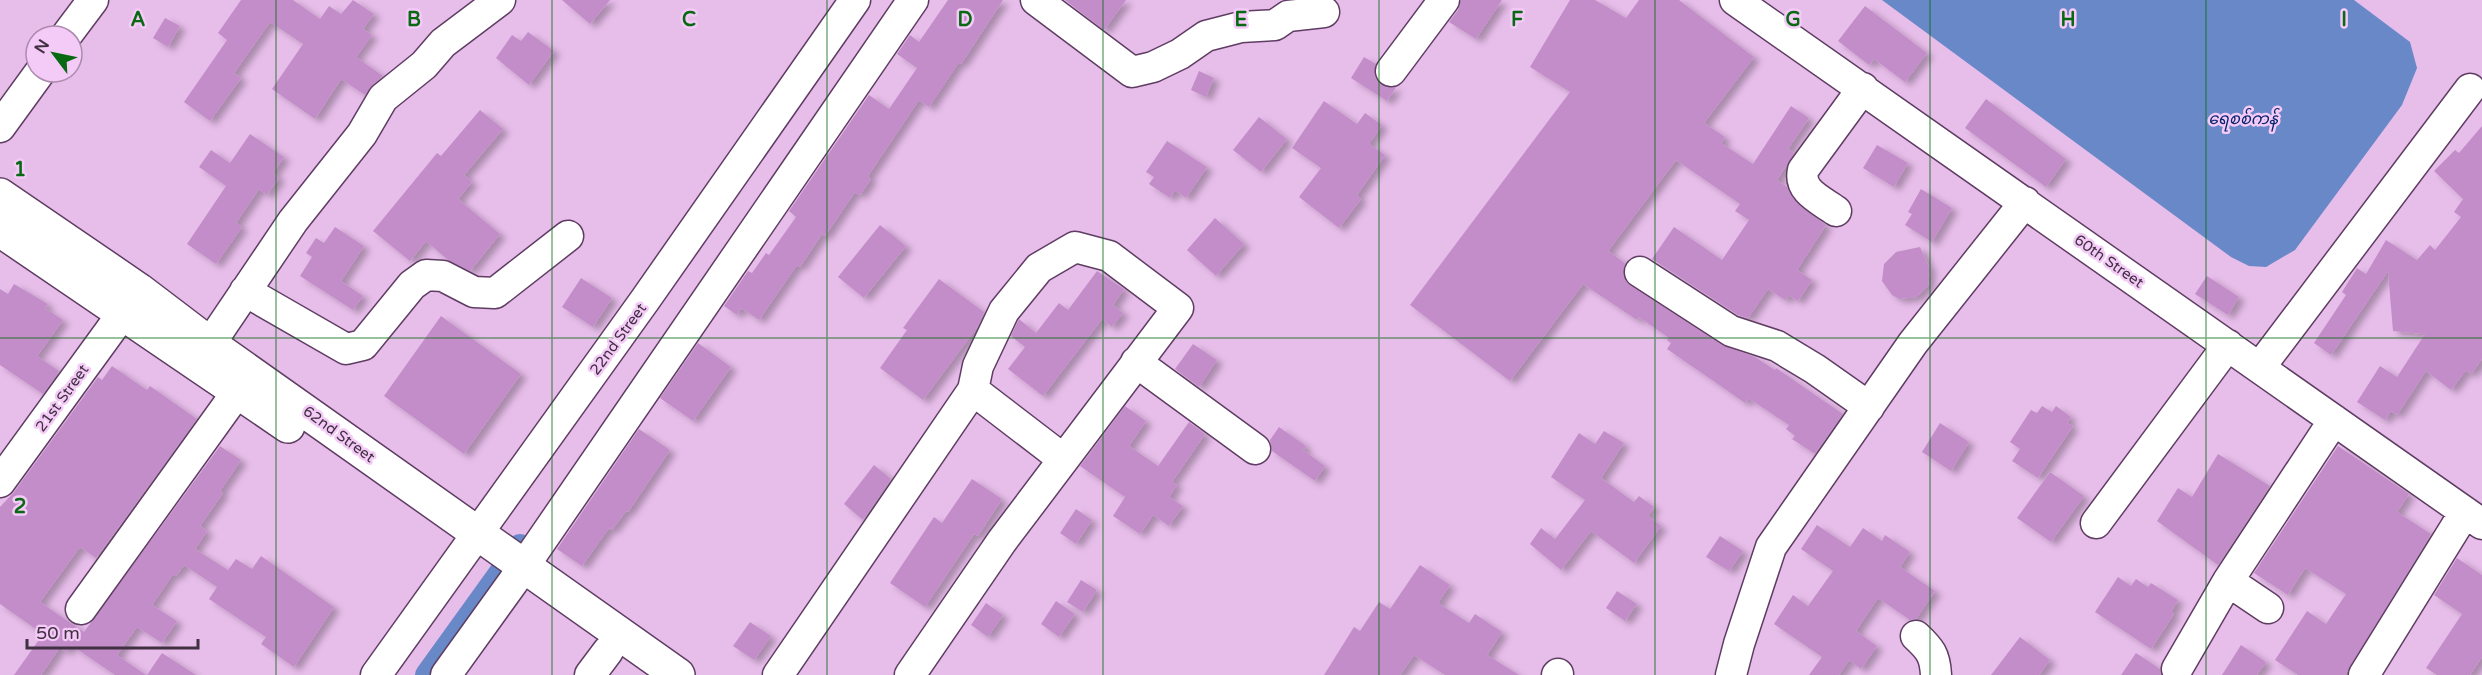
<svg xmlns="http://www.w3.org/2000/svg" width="2482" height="675" font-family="'Varela Round','Noto Sans Myanmar',sans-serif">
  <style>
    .water { fill: #6888c7 }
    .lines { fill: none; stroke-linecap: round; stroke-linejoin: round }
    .canal { stroke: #6888c7; stroke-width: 24 }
    .building { fill: #c38dc9; filter: url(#shadow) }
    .minor-casing { stroke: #5f3d63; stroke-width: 33 }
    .major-casing { stroke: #5f3d63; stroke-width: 36 }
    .minor { stroke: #fff; stroke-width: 30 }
    .major { stroke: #fff; stroke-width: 33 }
    .grid { fill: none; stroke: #086913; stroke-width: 1.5; stroke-opacity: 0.55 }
    .labels { text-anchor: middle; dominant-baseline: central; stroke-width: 5; stroke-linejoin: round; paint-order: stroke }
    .street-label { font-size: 15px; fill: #403041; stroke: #f4caf7 }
    .water-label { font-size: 16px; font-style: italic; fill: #082570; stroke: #f4caf7 }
    .grid-label { font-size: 20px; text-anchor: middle; font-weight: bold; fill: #086913; stroke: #f4caf7; stroke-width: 5; stroke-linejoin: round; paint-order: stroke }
  </style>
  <defs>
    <filter id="shadow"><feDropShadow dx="6" dy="4" stdDeviation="3" flood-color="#0004"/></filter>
  </defs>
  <rect width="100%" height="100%" fill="#e7bdea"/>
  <path class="water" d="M 1882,0 L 2354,0 L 2410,42 L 2417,68 L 2402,105 L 2295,250 L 2266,267 L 2249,266 L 2231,257 Z"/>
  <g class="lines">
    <path class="canal" d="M 427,675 L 520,546"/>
  </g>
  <path class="building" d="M 241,0 L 293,0 L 320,19 L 329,6 L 341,14 L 353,0 L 374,14 L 363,29 L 372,35 L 356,57 L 383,76 L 372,85 L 365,95 L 341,79 L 315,119 L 272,89 L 303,44 L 270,22 L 234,73 L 241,78 L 210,121 L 184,102 L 227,40 L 218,33 Z
    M 562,0 L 610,0 L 590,24 Z
    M 948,0 L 1003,0 L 961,64 L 959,62 L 929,107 L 919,100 L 868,176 L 871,179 L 860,195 L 855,192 L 825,236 L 822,234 L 800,267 L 797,265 L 759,320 L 741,308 L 737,315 L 724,306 L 748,271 L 752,273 L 766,253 L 769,255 L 796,217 L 789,211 L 869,95 L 889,109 L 917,68 L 897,54 L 910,35 L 919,42 Z
    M 1065,0 L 1126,0 L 1104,30 Z
    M 1461,0 L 1502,0 L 1476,39 L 1449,22 L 1458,10 Z
    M 1570,0 L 1595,0 L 1626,18 L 1639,0 L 1679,0 L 1754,57 L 1704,123 L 1725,137 L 1721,143 L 1753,164 L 1791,106 L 1809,118 L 1788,149 L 1794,153 L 1777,180 L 1787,187 L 1800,206 L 1826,225 L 1797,270 L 1812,280 L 1798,301 L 1789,295 L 1785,300 L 1768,289 L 1748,318 L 1738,315 L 1652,259 L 1674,227 L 1722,260 L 1749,220 L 1735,211 L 1740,204 L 1676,160 L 1608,251 L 1625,263 L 1623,272 L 1624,279 L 1631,286 L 1722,345 L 1755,357 L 1775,370 L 1776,368 L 1843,414 L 1815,454 L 1792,439 L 1795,436 L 1786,429 L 1789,425 L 1748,398 L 1745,403 L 1712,380 L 1667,349 L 1671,343 L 1667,340 L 1669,338 L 1639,317 L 1637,320 L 1583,284 L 1510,381 L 1410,305 L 1570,92 L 1530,67 Z
    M 1865,6 L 1927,53 L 1905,82 L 1874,59 L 1869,65 L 1838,41 Z
    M 165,18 L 180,26 L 168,47 L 153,38 Z
    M 528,32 L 554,51 L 529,85 L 496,58 L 512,35 L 521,41 Z
    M 1364,57 L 1376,64 L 1375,77 L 1380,84 L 1388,88 L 1396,87 L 1387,101 L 1351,78 Z
    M 1199,71 L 1214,78 L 1206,97 L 1191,90 Z
    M 1986,99 L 2066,159 L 2046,187 L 1965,128 Z
    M 1324,101 L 1357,124 L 1365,113 L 1382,125 L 1369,144 L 1385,155 L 1357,195 L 1361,199 L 1339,228 L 1299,197 L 1321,168 L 1292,148 Z
    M 480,110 L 503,129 L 464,175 L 472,182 L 458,199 L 500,234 L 470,271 L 448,260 L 426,241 L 410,261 L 373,231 L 437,153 L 441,156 Z
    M 1259,117 L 1287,139 L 1261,172 L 1233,150 Z
    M 2482,126 L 2482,359 L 2471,374 L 2466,370 L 2451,390 L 2426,371 L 2397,415 L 2391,411 L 2385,420 L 2357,402 L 2380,366 L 2397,377 L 2425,334 L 2393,331 L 2388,271 L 2331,355 L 2314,343 L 2346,295 L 2342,292 L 2357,268 L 2366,274 L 2386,240 L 2417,260 L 2430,245 L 2435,250 L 2461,217 L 2454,212 L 2463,199 L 2434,171 L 2455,150 L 2459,153 Z
    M 250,134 L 284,157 L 273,173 L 279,178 L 267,195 L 259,189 L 236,223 L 242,227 L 216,264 L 187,244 L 226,186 L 199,167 L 211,150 L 230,163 Z
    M 1167,141 L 1207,167 L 1186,198 L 1175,190 L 1170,198 L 1149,184 L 1154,177 L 1146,172 Z
    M 1877,145 L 1908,163 L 1894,187 L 1863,168 Z
    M 1921,189 L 1952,208 L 1932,242 L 1905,225 L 1912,214 L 1908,212 Z
    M 1215,218 L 1244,244 L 1216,276 L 1187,250 Z
    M 880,225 L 906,246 L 864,298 L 838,277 Z
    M 335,227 L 364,246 L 341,281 L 363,296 L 353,310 L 300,276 L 312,257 L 306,253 L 316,238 L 324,243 Z
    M 1920,247 L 1930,269 L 1928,286 L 1916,297 L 1899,299 L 1892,295 L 1882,281 L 1884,264 L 1896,252 Z
    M 1097,271 L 1124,289 L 1113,305 L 1123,313 L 1112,327 L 1102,319 L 1043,396 L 1008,369 L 1025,347 L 1011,336 L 1019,319 L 1036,333 L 1059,303 L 1068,310 Z
    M 2207,276 L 2239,297 L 2228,315 L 2195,294 Z
    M 581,278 L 612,298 L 593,327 L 562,307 Z
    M 939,279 L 984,312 L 978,326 L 923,400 L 880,368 L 907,330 L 903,328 Z
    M 14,284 L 48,304 L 45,308 L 63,320 L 37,356 L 59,371 L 43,394 L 0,365 L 0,289 L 8,294 Z
    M 441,316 L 521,374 L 464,454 L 384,396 Z
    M 698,343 L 731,367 L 693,421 L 660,398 Z
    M 1193,344 L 1217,360 L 1199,387 L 1175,369 Z
    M 112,366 L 147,390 L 150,386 L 197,419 L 96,558 L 80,547 L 40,602 L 84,632 L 220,446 L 241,460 L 220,491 L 223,493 L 200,526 L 207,531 L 195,549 L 228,570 L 236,559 L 252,569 L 261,556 L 334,607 L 294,667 L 261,644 L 266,637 L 209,599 L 217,587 L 184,565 L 176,576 L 173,574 L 152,605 L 177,621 L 162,643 L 137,627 L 117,655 L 146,675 L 115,675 L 71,645 L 66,652 L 60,647 L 41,675 L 14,675 L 43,634 L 0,604 L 0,507 L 14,492 L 98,377 L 102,380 Z
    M 1125,406 L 1146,421 L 1129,446 L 1158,466 L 1189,422 L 1205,434 L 1172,482 L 1177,485 L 1169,497 L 1183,506 L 1169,526 L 1153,515 L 1140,534 L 1113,516 L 1125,497 L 1080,466 Z
    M 2042,406 L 2052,412 L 2056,406 L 2071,417 L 2067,423 L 2073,426 L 2038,478 L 2012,461 L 2020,449 L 2010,442 L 2031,410 L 2037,413 Z
    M 1940,423 L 1969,442 L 1951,471 L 1922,452 Z
    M 1279,427 L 1306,446 L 1303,450 L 1325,466 L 1315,481 L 1272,451 L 1270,440 Z
    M 639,429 L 670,450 L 628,512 L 626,511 L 612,530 L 609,528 L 582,566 L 557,549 Z
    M 1604,431 L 1624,443 L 1601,478 L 1634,502 L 1639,496 L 1654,507 L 1648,516 L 1661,526 L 1634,563 L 1591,531 L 1561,570 L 1530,544 L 1541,528 L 1555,539 L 1585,500 L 1551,477 L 1579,433 L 1595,444 Z
    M 2338,446 L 2409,494 L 2397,512 L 2431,534 L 2345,675 L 2298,675 L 2275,660 L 2307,611 L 2326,624 L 2346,594 L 2305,568 L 2288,595 L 2254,573 Z
    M 2218,454 L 2270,486 L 2218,565 L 2157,521 L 2178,488 L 2192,497 Z
    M 874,465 L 891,479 L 863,520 L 844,504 Z
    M 2050,472 L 2084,496 L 2051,542 L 2017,518 Z
    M 972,479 L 1002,499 L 978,536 L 974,534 L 925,607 L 890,583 L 934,517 L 942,523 Z
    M 1076,509 L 1092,520 L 1076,544 L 1060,533 Z
    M 1817,525 L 1850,547 L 1863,528 L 1882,541 L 1885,535 L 1910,552 L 1900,567 L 1935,591 L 1916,619 L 1910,620 L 1878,598 L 1856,631 L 1877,646 L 1861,669 L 1849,660 L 1839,675 L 1809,675 L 1822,657 L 1774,624 L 1793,595 L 1808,606 L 1833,571 L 1801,549 Z
    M 1720,536 L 1743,551 L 1729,571 L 1706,557 Z
    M 2457,558 L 2482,575 L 2482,657 L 2470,675 L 2437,675 L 2426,668 L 2462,614 L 2434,595 Z
    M 1420,565 L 1450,585 L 1438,603 L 1469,623 L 1475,614 L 1502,632 L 1487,655 L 1519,675 L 1445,675 L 1414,655 L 1400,675 L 1324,675 L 1354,627 L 1360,631 L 1379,602 L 1390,609 Z
    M 2118,577 L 2131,586 L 2136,579 L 2148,587 L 2151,583 L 2178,600 L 2171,612 L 2174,614 L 2151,649 L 2095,612 Z
    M 1081,580 L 1097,590 L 1083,612 L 1067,602 Z
    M 1617,591 L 1637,604 L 1625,621 L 1606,608 Z
    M 1056,601 L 1075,614 L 1059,637 L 1041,624 Z
    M 986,603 L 1003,615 L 988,637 L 971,625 Z
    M 750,622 L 771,636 L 754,660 L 733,646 Z
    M 2020,637 L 2050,660 L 2039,675 L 1991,675 Z
    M 2241,645 L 2266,662 L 2257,675 L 2222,675 Z
    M 162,653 L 196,675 L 147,675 Z
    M 2136,653 L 2160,669 L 2161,675 L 2121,675 Z"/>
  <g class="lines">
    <defs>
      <path id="minor" d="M 1036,0 L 1132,72 L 1153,67 L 1180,54 L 1206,36 L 1241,27 L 1275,25 L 1288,16 L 1324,12
        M 1735,0 L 2482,524
        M 66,36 L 93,0
        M 1391,71 L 1444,0
        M 0,127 L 40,72
        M 1836,211 C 1821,200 1798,191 1803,170 L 1863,88
        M 1640,272 L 1731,331 L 1777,346 L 1815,369 L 1869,407
        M 245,291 L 346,349 L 363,345 L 412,285 L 426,275 L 443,276 L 474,292 L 495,293 L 568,236
        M 1136,362 L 1255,449
        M 197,363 L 293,221 L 362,134 L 383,98 L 424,65 L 443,43 L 500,0
        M 2260,367 L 2470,89
        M 973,390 L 1063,459
        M 0,482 L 123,313
        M 2096,523 L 2228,345
        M 2228,581 L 2268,608
        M 81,609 L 238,391
        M 1916,636 C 1930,649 1935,655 1936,675
        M 2177,669 L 2228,581 L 2334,420
        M 376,675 L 645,300 L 855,0
        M 446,675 L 513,582 L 913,0
        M 590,675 L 608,651
        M 778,675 L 973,390 L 978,366 L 1004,311 L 1039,268 L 1075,247 L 1109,256 L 1178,308 L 1002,541 L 910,675
        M 1557,675 L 1558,674
        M 1731,675 L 1739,644 L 1771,547 L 1913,343 L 2025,202
        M 2364,675 L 2465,512"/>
      <path id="major" d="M 0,195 L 139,290 L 210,344 L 678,675
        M 0,230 L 288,426"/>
    </defs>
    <use href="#minor" class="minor-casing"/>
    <use href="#major" class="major-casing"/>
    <use href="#minor" class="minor"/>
    <use href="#major" class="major"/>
  </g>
  <path class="grid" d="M 276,0 L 276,675M 552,0 L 552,675M 827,0 L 827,675M 1103,0 L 1103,675M 1379,0 L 1379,675M 1655,0 L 1655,675M 1930,0 L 1930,675M 2206,0 L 2206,675M 0,338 L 2482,338"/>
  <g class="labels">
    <g class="street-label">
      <text transform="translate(2109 261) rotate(35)">60th Street</text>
      <text transform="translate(618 339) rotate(-54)">22nd Street</text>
      <text transform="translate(62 398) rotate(-54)">21st Street</text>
      <text transform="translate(339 434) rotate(36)">62nd Street</text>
    </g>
    <g class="water-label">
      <text x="2243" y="119">ရေစစ်ကန်</text>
    </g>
  </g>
  <g class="grid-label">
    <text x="138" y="26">A</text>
    <text x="414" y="26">B</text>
    <text x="689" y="26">C</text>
    <text x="965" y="26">D</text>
    <text x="1241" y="26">E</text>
    <text x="1517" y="26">F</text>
    <text x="1793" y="26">G</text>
    <text x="2068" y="26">H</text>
    <text x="2344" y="26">I</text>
    <text x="20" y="176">1</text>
    <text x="20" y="513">2</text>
  </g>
  <g transform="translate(54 54) rotate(302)"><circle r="28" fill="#f4caf7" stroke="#ac8cae" stroke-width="1.5"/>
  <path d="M0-4.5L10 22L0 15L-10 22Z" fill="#086913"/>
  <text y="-9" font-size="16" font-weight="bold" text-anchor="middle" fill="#403041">N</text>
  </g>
  <path d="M27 639v9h171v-9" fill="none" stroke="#403041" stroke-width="3"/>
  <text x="36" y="639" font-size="18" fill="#403041" stroke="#f4caf7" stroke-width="4.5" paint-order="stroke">50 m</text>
</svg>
